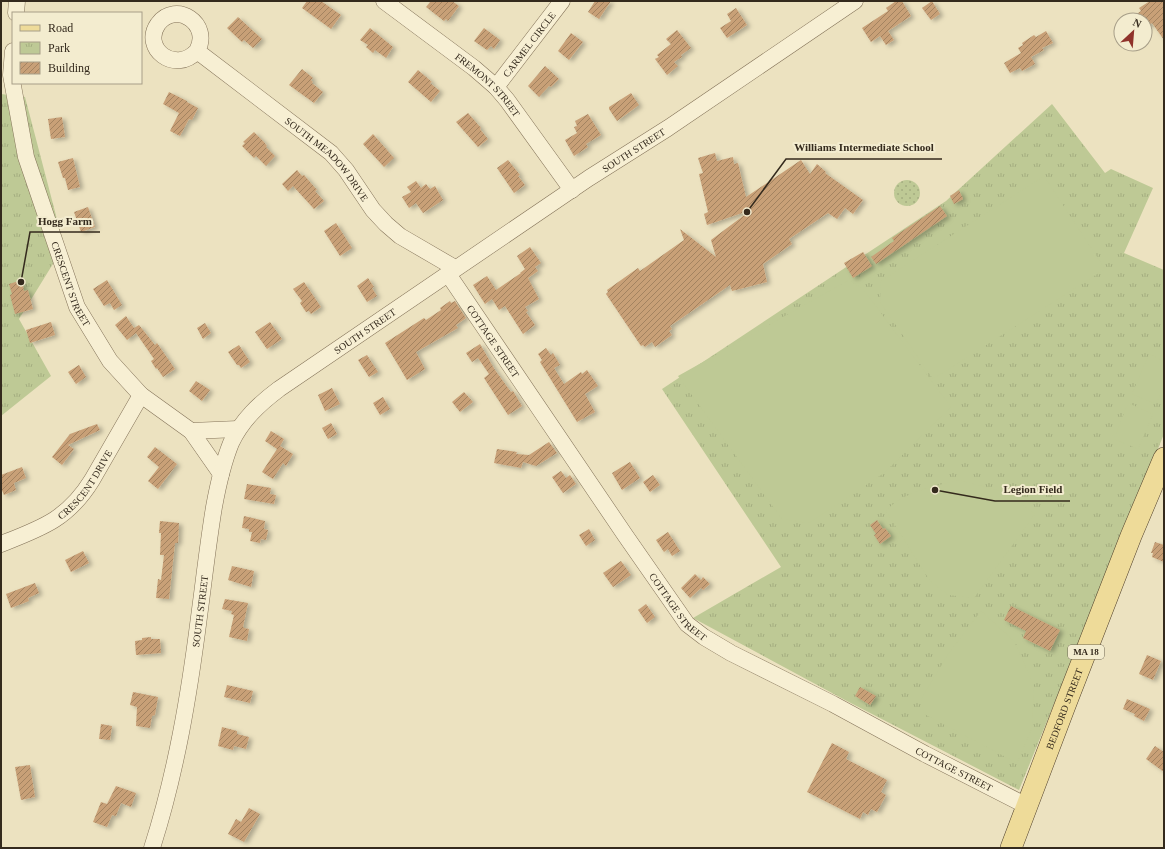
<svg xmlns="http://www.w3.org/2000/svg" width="1165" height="849" font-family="Georgia,serif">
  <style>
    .grass { fill: url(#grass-dots) }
    .park { fill: url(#park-tufts) }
    .pitch { fill: #bec995 }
    .building { fill: url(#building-hatch); filter: url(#shadow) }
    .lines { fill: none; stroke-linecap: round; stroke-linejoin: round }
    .minor-casing { stroke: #847359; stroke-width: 17 }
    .major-casing { stroke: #51412d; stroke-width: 22 }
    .minor { stroke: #f7efd3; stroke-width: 16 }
    .major { stroke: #eedb99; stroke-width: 21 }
    .labels { text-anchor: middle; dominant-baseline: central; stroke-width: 4; stroke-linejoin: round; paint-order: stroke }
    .shield { fill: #f3eccf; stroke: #6d6452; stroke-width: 1 }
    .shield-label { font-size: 9px; font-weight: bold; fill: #342a1d }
    .street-label { font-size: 10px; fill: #342a1d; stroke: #f3eccf }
    .leader { fill: none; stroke: #342a1d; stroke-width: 1.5 }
    .callout-dot { fill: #342a1d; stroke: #f3eccf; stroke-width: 1.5 }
    .callout-label { font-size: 11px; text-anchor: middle; font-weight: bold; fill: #342a1d; stroke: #f3eccf; stroke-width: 4; stroke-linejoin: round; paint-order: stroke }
  </style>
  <defs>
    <pattern id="grass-dots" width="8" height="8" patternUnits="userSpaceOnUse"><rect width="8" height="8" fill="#bec995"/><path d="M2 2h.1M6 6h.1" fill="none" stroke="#a4ad80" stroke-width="1.8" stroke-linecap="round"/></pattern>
    <pattern id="park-tufts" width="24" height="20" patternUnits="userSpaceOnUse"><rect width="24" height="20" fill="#bec995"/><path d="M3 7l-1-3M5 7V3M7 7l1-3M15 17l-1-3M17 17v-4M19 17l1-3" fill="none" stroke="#a4ad80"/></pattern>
    <pattern id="building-hatch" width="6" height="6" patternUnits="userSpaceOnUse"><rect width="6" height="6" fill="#c8a077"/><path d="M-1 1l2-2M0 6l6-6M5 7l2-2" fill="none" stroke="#a38361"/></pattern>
    <filter id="shadow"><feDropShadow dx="3.5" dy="2" stdDeviation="2" flood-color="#0004"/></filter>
  </defs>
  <rect width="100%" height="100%" fill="#ece2c0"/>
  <path class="grass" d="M894 193a13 13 0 1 1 26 0a13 13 0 1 1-26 0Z"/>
  <path class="park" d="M 1,94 L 25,97 L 64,246 L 19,319 L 51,376 L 1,416 Z
    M 1052,104 L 1105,173 L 1111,169 L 1153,188 L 1124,253 L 1164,270 L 1164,434 L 1019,790 L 845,700 L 693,618 L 781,567 L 662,389 L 946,201 Z"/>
  <path class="pitch" d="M 1044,176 L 1105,269 L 933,379 L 880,302 L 881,281 Z
    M 849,280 L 863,289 L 951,407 L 884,473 L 809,523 L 782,519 L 678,376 Z
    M 1149,354 L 1164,361 L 1164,386 L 1156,404 L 1132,394 Z
    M 1128,403 L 1153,414 L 1138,449 L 1114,439 Z
    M 958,480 L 1005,492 L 1035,514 L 974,598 L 948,595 L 930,581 L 886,511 C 904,491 933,487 958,480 Z
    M 981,611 L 1014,641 L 1034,685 L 1032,728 L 1017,763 L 924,714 L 921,699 L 949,653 Z"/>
  <path class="building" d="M 307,1 L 321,1 L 341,15 L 331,29 L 302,8 Z
    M 431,1 L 452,1 L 459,6 L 448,21 L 446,19 L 444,21 L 426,7 Z
    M 595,1 L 611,1 L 599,19 L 588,12 Z
    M 896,1 L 902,1 L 911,16 L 888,31 L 894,40 L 886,45 L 880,36 L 871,42 L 862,28 L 888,11 L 886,8 Z
    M 932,1 L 940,14 L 931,20 L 922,8 Z
    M 1150,1 L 1164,1 L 1164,40 L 1152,23 L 1145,28 L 1145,20 L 1128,20 L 1141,11 L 1139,8 Z
    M 736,8 L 747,25 L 727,38 L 720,28 L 731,21 L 727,14 Z
    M 238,17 L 262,39 L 253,48 L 244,40 L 242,42 L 227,28 Z
    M 370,28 L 393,47 L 386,58 L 375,50 L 373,53 L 366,47 L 368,45 L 360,40 Z
    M 484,28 L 500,40 L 494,49 L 491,46 L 487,50 L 474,41 Z
    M 677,30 L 691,48 L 681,55 L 682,57 L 674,62 L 678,66 L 667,75 L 655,59 L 659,57 L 657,55 L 671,44 L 666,39 Z
    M 1046,31 L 1053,43 L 1042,48 L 1044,50 L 1031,57 L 1035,64 L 1022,71 L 1020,68 L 1010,73 L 1004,63 L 1021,53 L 1018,48 L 1023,45 L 1022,43 L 1034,35 L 1036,37 Z
    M 571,33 L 583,42 L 569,60 L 558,51 Z
    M 545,66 L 559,79 L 551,87 L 549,86 L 539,97 L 528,86 Z
    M 302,69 L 313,78 L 311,80 L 313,82 L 312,83 L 323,92 L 314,103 L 289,85 Z
    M 418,70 L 432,82 L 430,83 L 440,91 L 431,102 L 408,82 Z
    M 169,92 L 187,101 L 187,102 L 198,108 L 192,120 L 189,119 L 180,136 L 170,131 L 179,113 L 163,104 Z
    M 631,93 L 639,105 L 617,121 L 609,109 L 609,107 Z
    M 468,113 L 481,128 L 480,129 L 488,139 L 478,147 L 456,122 Z
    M 588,114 L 601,135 L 586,144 L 588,147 L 574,156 L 565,140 L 577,133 L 574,127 L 577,126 L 575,121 Z
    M 62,117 L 65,137 L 51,139 L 48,119 Z
    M 254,132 L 264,142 L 267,146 L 266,147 L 275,156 L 266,166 L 256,156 L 254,158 L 242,146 L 245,143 L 243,142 Z
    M 373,134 L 394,158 L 384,167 L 363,144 Z
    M 715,153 L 717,161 L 733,157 L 734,164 L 738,163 L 746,197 L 801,160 L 810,174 L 817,164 L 826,172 L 825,173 L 863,200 L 853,214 L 845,208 L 837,219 L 828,213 L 789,239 L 792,244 L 763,264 L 767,282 L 732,291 L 730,285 L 670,326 L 672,329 L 669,331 L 672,335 L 655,347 L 652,342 L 645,347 L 643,345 L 641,346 L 606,294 L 608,292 L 607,290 L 638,268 L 640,271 L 684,240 L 680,229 L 716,257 L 711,240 L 751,210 L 707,225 L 704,214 L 708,212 L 699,174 L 703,173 L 698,158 Z
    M 73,158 L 80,187 L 68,190 L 65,178 L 63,178 L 58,162 Z
    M 508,160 L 520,175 L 518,176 L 525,185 L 514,193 L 497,168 Z
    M 297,170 L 302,176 L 304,175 L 317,190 L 315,191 L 324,201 L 314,209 L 293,186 L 288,191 L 282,184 Z
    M 416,181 L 421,188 L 426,184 L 430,189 L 435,186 L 443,200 L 423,213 L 416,203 L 409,208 L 402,197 L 411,192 L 407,187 Z
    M 959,190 L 963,199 L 954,204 L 950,196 Z
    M 940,206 L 947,216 L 876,264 L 871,257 L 894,241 L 892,238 Z
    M 88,207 L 95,227 L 81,232 L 74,212 Z
    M 336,223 L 352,248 L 340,256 L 324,231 Z
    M 530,247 L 541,263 L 535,267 L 538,271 L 528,278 L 539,299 L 525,307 L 528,311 L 526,312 L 535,325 L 523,334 L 505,306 L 499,310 L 492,299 L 485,304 L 473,285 L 487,276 L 496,290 L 521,273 L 520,273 L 525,269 L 517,256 Z
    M 863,252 L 872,266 L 853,278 L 844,263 Z
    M 368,278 L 374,287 L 372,288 L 377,296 L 367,302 L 357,286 Z
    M 22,280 L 24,291 L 28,290 L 33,309 L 15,314 L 10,295 L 12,294 L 9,284 Z
    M 107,280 L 122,305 L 114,310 L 110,303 L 104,306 L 93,289 Z
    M 304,282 L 321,307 L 311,314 L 309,311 L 306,312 L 300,303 L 302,301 L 293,289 Z
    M 450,301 L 451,303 L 455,301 L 466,318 L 456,325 L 458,328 L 416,352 L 425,369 L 407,380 L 385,343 L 424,318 L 426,320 L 441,310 L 440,308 Z
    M 126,316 L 134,328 L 139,325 L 155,345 L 157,343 L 175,369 L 163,377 L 157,368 L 156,369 L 151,361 L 154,359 L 136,333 L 127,340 L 115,325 Z
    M 51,322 L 55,335 L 30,343 L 26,330 Z
    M 270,322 L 282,339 L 267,349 L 255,332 Z
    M 205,323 L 211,333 L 203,339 L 197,328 Z
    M 480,344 L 495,370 L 511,392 L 513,391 L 522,406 L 508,415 L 484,378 L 489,374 L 478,358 L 472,362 L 466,353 Z
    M 239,345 L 250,362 L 241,368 L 239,365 L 237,365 L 228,352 Z
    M 546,348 L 551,355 L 553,353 L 560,365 L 554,368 L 564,384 L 581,372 L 582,374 L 587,370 L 598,386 L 585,394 L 595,412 L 577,422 L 540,362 L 542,360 L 538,354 Z
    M 367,355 L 378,372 L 369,377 L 358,360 Z
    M 79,365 L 86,377 L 76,384 L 68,372 Z
    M 196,381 L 210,390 L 202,401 L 189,391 Z
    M 332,388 L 340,404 L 325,411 L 318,395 Z
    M 464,392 L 473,402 L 460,412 L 452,402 Z
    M 383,397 L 390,409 L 380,415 L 373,403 Z
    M 331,423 L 337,434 L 328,439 L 322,428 Z
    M 97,424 L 100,430 L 68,445 L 74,449 L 62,465 L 52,457 L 70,434 Z
    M 271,431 L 284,439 L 280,446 L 293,454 L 286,466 L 283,463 L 273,479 L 262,472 L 277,449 L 265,441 Z
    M 549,442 L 557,453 L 536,466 L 523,462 L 521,468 L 494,463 L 497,449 L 517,452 L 516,454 L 529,455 Z
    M 155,447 L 177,464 L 158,489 L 148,481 L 159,467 L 147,457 Z
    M 630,462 L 640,478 L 622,490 L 612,473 Z
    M 22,467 L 26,478 L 14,483 L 16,490 L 4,495 L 1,488 L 1,475 Z
    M 561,471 L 566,478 L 570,475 L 576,484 L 563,493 L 552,477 Z
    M 653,475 L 660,485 L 650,492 L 643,482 Z
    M 247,484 L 271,488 L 270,494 L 276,495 L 274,504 L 244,499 Z
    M 244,516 L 265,521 L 264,529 L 268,530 L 266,540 L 261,539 L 260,543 L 250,541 L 252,532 L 249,532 L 249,529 L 242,528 Z
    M 877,520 L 883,529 L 885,528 L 891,536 L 880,544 L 874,535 L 876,534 L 870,525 Z
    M 160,521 L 179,523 L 178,543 L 175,543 L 169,599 L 156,598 L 158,579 L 161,580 L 164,555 L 160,555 L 161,533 L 159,533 Z
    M 589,529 L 595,540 L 586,546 L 579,535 Z
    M 668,532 L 680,551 L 672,556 L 668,549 L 664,552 L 656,540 Z
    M 1155,542 L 1164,545 L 1164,562 L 1152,557 L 1153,553 L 1151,553 Z
    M 83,551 L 89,563 L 71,572 L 65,560 Z
    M 621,561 L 631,575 L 613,587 L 603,573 Z
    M 232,566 L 254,571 L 251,587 L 228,580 Z
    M 695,574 L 701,580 L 703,577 L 710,584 L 703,590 L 701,588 L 690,598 L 681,588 Z
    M 35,583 L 39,593 L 28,598 L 29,601 L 11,608 L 6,594 Z
    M 225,599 L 248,603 L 243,627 L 244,627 L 244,628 L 249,629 L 247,641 L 229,637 L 234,615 L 231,614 L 232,611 L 222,609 Z
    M 646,604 L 655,617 L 647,623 L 638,610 Z
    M 1011,606 L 1060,630 L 1050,651 L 1023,638 L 1026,631 L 1004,620 Z
    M 151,637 L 151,639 L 160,639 L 161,653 L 136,655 L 135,641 L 142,640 L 142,638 Z
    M 1147,655 L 1161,661 L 1153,680 L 1139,674 Z
    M 227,685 L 253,691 L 250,703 L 224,697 Z
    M 860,687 L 876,696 L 870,705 L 855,696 Z
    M 133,692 L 158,697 L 155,715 L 152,716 L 150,728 L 136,726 L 137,707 L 130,705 Z
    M 1127,699 L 1150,709 L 1144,721 L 1134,716 L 1135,714 L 1123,709 Z
    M 101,724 L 112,726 L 110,740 L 99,739 Z
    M 222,727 L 237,731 L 237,734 L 249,737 L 246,749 L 234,746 L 233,750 L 218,746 Z
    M 832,743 L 849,752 L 846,759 L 887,780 L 881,792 L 886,795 L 877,812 L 871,809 L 868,815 L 863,812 L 860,819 L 807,792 Z
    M 1155,746 L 1164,752 L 1164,772 L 1146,759 Z
    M 30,765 L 35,797 L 21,800 L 15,767 Z
    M 116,786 L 136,793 L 131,807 L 121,803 L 116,816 L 112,815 L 107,827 L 93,822 L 101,802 L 107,804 Z
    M 249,808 L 260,814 L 244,842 L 228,834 L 236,819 L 241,822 Z"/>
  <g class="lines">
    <defs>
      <g id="minor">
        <path id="s1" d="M 384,1 L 474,68 L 496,87 L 507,100 L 572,190"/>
        <path d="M 16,13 L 17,1"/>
        <path id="s2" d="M 13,51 L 11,75 L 26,157 L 77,307 L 110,361 L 141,395 L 191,431 L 221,474"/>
        <path id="s3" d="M 197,51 C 175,75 141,48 158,24 C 176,0 212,24 197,51 L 331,153 L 346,170 L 373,210 L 386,224 L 400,236 L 455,268"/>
        <path id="s4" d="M 496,87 L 562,1"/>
        <path id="s5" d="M 448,274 L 625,535 L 687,624 L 704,637 L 731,653 L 833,704 L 925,754 L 1027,806"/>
        <path d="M 191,431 L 238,429"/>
        <path id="s6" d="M 1,544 C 42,528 68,519 92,480 L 141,395"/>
        <path id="s7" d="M 152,848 C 176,773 189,696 199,617 C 204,580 208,543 214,507 C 218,485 223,463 231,443 C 242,420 259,404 279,389 L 589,178 L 668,128 L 855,1"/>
      </g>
      <g id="major">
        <path id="s8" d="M 1011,848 L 1066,703 L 1131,536 L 1164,458"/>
      </g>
    </defs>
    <use href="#minor" class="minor-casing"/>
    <use href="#major" class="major-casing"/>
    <use href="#minor" class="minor"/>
    <use href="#major" class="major"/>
  </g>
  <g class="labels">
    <rect class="shield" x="1068" y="645" width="36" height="14" rx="3"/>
    <g class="shield-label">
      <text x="1086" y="652">MA 18</text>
    </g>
    <g class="street-label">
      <text stroke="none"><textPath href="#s4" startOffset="54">CARMEL CIRCLE</textPath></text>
      <text stroke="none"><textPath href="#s1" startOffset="134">FREMONT STREET</textPath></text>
      <text stroke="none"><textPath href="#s7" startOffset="914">SOUTH STREET</textPath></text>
      <text stroke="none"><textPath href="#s3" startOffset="316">SOUTH MEADOW DRIVE</textPath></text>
      <text stroke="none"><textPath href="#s2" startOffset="242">CRESCENT STREET</textPath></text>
      <text stroke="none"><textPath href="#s7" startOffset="590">SOUTH STREET</textPath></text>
      <text stroke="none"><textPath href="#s5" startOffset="81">COTTAGE STREET</textPath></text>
      <text stroke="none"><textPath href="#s6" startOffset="106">CRESCENT DRIVE</textPath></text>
      <text stroke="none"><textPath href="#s5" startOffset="405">COTTAGE STREET</textPath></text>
      <text stroke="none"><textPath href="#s7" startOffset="242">SOUTH STREET</textPath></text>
      <text stroke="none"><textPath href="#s8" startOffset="149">BEDFORD STREET</textPath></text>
      <text stroke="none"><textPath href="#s5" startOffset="728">COTTAGE STREET</textPath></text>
    </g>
  </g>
  <path class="leader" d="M747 212L786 159H942M21 282L30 232H100M935 490L995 501H1070"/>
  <g class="callout-dot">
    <circle cx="747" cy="212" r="4"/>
    <circle cx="21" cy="282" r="4"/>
    <circle cx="935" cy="490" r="4"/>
  </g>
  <g class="callout-label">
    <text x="864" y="151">Williams Intermediate School</text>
    <text x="65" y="225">Hogg Farm</text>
    <text x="1033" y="493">Legion Field</text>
  </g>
  <rect width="1165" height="849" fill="none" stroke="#342a1d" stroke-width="4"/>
  <rect x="12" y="12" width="130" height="72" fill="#f3eccf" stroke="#a79e88"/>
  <rect x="20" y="25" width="20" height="6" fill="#eedb99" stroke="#a79e88"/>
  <text x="48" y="32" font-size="12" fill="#342a1d">Road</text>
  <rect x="20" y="42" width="20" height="12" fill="url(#park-tufts)" stroke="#a79e88"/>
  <text x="48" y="52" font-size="12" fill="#342a1d">Park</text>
  <rect x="20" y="62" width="20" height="12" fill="url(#building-hatch)" stroke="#a79e88"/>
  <text x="48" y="72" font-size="12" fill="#342a1d">Building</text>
  <g transform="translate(1133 32) rotate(26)"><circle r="19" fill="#f3eccf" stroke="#a79e88"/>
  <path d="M0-3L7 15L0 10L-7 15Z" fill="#90332b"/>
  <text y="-6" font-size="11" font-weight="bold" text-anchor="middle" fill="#342a1d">N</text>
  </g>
</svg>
